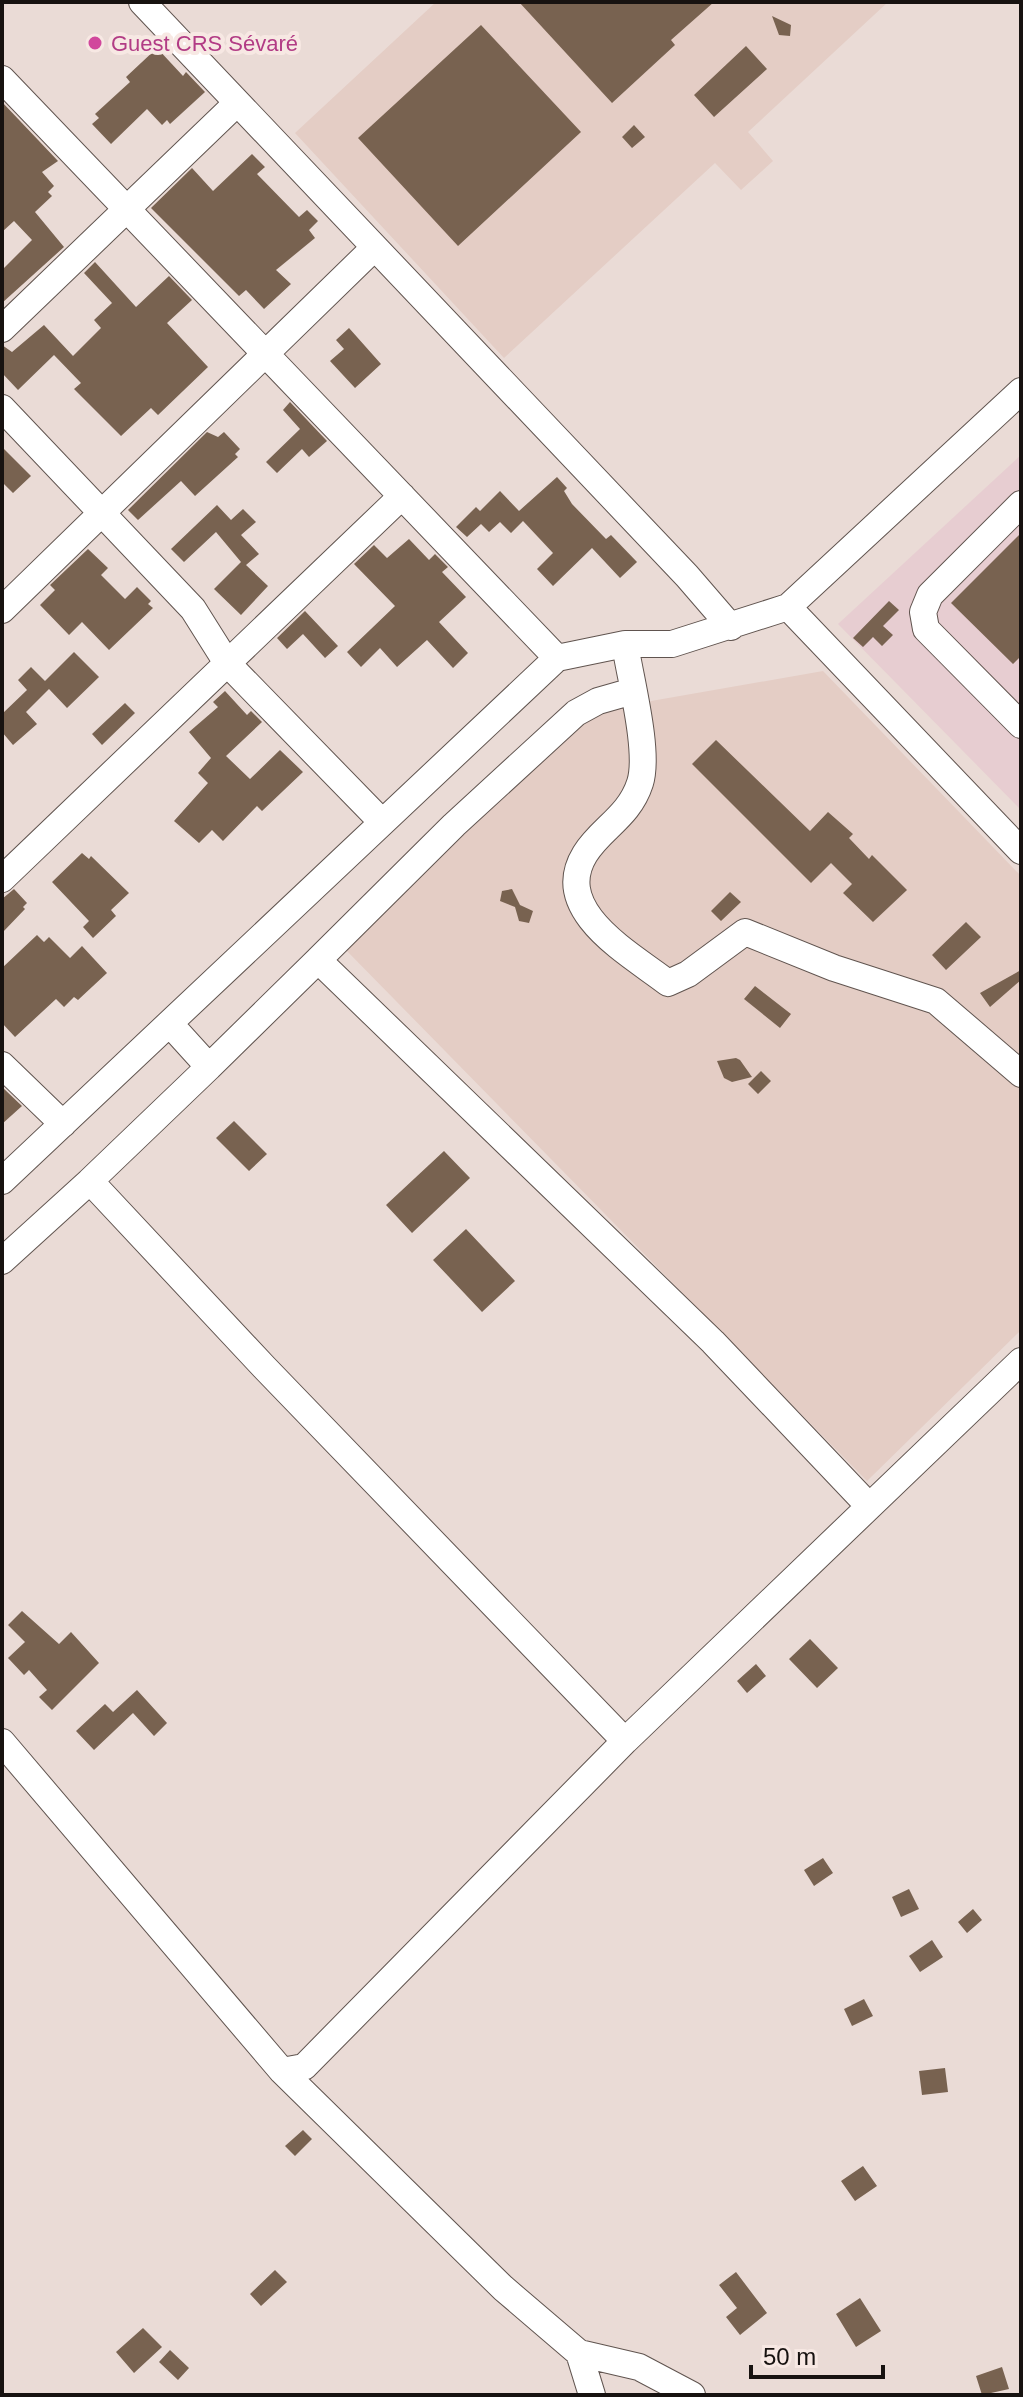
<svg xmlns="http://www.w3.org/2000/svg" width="1023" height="2397" font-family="Arial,sans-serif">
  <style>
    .commercial { fill: #e7cdd1 }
    .built { fill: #e4cdc5 }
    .building { fill: #786250 }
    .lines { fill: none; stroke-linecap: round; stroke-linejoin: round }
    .minor-casing { stroke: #60544f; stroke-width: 28 }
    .minor { stroke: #fff; stroke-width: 26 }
    .hotel-dot { fill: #d1479c; stroke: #f7e8e3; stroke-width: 3 }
    .labels { text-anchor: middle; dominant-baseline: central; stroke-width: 8; stroke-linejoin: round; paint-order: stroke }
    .hotel-label { font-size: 22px; fill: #b23c85; stroke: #f7e8e3; text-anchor: start }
  </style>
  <rect width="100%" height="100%" fill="#eadbd6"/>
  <path class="commercial" d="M 1021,455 L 1021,810 L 838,624 Z"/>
  <path class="built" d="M 436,2 L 888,2 L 748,132 L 773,161 L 741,190 L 715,163 L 504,358 L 295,133 Z
    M 823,671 L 1021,876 L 1021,1330 L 867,1481 L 344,948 L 594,711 Z"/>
  <path class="building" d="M 519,2 L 714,2 L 671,40 L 675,45 L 612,103 Z
    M 772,16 L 791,25 L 790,36 L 779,35 Z
    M 481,25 L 581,132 L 458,246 L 358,138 Z
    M 746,46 L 767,69 L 714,117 L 694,95 Z
    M 157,48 L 183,76 L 186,72 L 205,92 L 170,124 L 167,120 L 162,125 L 147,109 L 111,144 L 92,124 L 99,118 L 95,114 L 130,82 L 126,77 Z
    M 2,102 L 58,161 L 42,172 L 54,186 L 48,192 L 52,196 L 35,212 L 64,247 L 2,303 L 2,270 L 32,240 L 14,221 L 2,232 Z
    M 634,125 L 645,137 L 632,148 L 622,137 Z
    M 252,154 L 265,167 L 257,174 L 299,217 L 307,210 L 318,221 L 309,230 L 315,238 L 276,270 L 291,284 L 264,309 L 246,290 L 239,296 L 151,208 L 192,168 L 213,191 Z
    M 95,262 L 136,307 L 169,276 L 192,300 L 167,323 L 208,367 L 158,415 L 151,408 L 121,436 L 74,389 L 81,383 L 54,355 L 18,390 L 2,373 L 2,345 L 12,352 L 44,325 L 73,356 L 101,328 L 94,320 L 112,303 L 84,273 Z
    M 349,328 L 381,364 L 355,388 L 330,361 L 344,349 L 336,340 Z
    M 290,402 L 327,441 L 309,457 L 302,449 L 277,473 L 266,462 L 300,429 L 283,410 Z
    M 207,432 L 218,437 L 224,432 L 240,449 L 235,454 L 238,457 L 195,496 L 181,481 L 138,520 L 128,510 Z
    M 2,447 L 31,476 L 13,493 L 2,482 Z
    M 557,477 L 567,488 L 564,491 L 572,504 L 606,539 L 611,535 L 637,562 L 620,578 L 592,548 L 553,586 L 537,569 L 553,553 L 523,521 L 511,533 L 500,522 L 489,532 L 481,524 L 467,537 L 456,527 L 476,507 L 480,511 L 500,491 L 519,511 Z
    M 217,505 L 231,520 L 243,509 L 256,522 L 241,535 L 259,554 L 246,565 L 268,586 L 241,615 L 214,589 L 241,562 L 216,532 L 184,562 L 171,549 Z
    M 1021,533 L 1021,656 L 1013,664 L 951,603 Z
    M 409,539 L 429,560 L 435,554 L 448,567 L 442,572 L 466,597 L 439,622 L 468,653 L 453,668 L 427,640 L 397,667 L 380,648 L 361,667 L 347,652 L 395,606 L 354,564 L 374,545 L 387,558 Z
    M 88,549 L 108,568 L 101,575 L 125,599 L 137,587 L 151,601 L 148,604 L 153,608 L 109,650 L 82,622 L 69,635 L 40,605 L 55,590 L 50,585 Z
    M 889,601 L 899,610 L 883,626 L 893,635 L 882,646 L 873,637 L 863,647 L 853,638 Z
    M 305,611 L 338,646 L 325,658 L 303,634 L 287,649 L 277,638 Z
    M 74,652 L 99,677 L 67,708 L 49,689 L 26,712 L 37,724 L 13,745 L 2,732 L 2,714 L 27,690 L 18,680 L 31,667 L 45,681 Z
    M 225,691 L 247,715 L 251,711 L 262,722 L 226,756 L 250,779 L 280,750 L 303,772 L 262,811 L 257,806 L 223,841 L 212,830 L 199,843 L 174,821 L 208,783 L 198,773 L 211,758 L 189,732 L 218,707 L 213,702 Z
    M 125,703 L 135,713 L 102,745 L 92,734 Z
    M 716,740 L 810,831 L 828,812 L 853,834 L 849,838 L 869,859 L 872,855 L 907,890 L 873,922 L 843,893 L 852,884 L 831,863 L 811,883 L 692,764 Z
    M 82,853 L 89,859 L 91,856 L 129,893 L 111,910 L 116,916 L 93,938 L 83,927 L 89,921 L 52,882 Z
    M 14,889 L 27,903 L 23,907 L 25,909 L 2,933 L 2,899 Z
    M 512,889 L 520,905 L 533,911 L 529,923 L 519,921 L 515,907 L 500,901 L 502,891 Z
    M 730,892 L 741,902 L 721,921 L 711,911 Z
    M 966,922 L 981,937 L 946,970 L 932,955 Z
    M 37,935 L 44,942 L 49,937 L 70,958 L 82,946 L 107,973 L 78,1000 L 74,997 L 64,1007 L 56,999 L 15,1037 L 2,1023 L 2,968 Z
    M 1021,970 L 1021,980 L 990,1007 L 980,993 Z
    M 755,986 L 791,1014 L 780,1028 L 744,999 Z
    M 736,1058 L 740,1060 L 752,1077 L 732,1082 L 724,1078 L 717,1061 Z
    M 761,1071 L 771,1081 L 758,1094 L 748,1084 Z
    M 2,1087 L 22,1106 L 2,1124 Z
    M 234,1121 L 267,1154 L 249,1171 L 216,1138 Z
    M 444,1151 L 470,1178 L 412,1233 L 386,1205 Z
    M 466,1229 L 515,1281 L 482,1312 L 433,1260 Z
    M 22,1611 L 59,1644 L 71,1632 L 99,1663 L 52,1710 L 39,1697 L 47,1690 L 29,1670 L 24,1675 L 8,1658 L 25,1642 L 8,1625 Z
    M 810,1639 L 838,1668 L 817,1688 L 789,1659 Z
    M 756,1664 L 766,1676 L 747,1693 L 737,1681 Z
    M 137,1690 L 167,1723 L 154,1736 L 133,1713 L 94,1750 L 76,1731 L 105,1704 L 113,1712 Z
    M 823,1858 L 833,1873 L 814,1886 L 804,1870 Z
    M 909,1889 L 919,1909 L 901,1917 L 892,1897 Z
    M 973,1909 L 982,1920 L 967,1933 L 958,1922 Z
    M 932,1940 L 943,1957 L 920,1972 L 909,1956 Z
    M 864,1999 L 873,2016 L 852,2026 L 844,2009 Z
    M 945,2068 L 948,2092 L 922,2095 L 919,2071 Z
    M 303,2130 L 312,2139 L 295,2156 L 285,2146 Z
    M 863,2166 L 877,2186 L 855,2201 L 841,2181 Z
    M 275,2270 L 287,2282 L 261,2306 L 250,2294 Z
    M 736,2272 L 767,2313 L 740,2335 L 726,2317 L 737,2308 L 719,2285 Z
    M 860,2298 L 881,2331 L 856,2347 L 836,2314 Z
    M 143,2328 L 162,2347 L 134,2373 L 116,2352 Z
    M 170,2350 L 189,2368 L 178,2380 L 159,2362 Z
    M 1002,2367 L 1009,2389 L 982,2395 L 976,2376 Z"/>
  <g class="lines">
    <defs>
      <path id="minor" d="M 142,2 L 687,576 L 731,627
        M 2,79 L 557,658
        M 2,329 L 237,103
        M 2,408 L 193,609 L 227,663 L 381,821
        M 1021,504 L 930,595 L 923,612 L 926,629 L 1021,725
        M 788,607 L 1021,851
        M 2,610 L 374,248
        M 625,644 C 630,678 650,752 640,783 C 629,817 601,828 585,854 C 550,911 631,954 668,983 L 688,974 L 745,932 L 834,968 L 936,1001 L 1021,1074
        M 2,879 L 402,496
        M 318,960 L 454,825 L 576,713 L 598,701 L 633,691
        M 170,1024 L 209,1067 L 318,960 L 713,1342 L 869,1506
        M 2,1065 L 63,1124
        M 209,1067 L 90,1181 L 264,1367 L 625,1741
        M 2,1181 L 557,658 L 625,644 L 672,644 L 788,607 L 1021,391
        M 2,1261 L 90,1181
        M 2,1742 L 282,2071 L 503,2288 L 579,2353 L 639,2367 L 692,2395
        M 282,2071 L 304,2067 L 625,1741 L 1021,1361
        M 579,2353 L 592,2395"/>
    </defs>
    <use href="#minor" class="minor-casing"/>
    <use href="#minor" class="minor"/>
  </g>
  <circle class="hotel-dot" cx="95" cy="43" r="8"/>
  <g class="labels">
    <g class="hotel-label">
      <text x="111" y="43">Guest CRS Sévaré</text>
    </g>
  </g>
  <rect width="1023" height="2397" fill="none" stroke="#171210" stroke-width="8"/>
  <path d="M751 2365v12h132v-12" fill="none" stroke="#171210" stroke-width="4"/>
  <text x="763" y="2365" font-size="24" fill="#171210" stroke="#f7e8e3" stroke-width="6" paint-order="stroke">50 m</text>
</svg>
